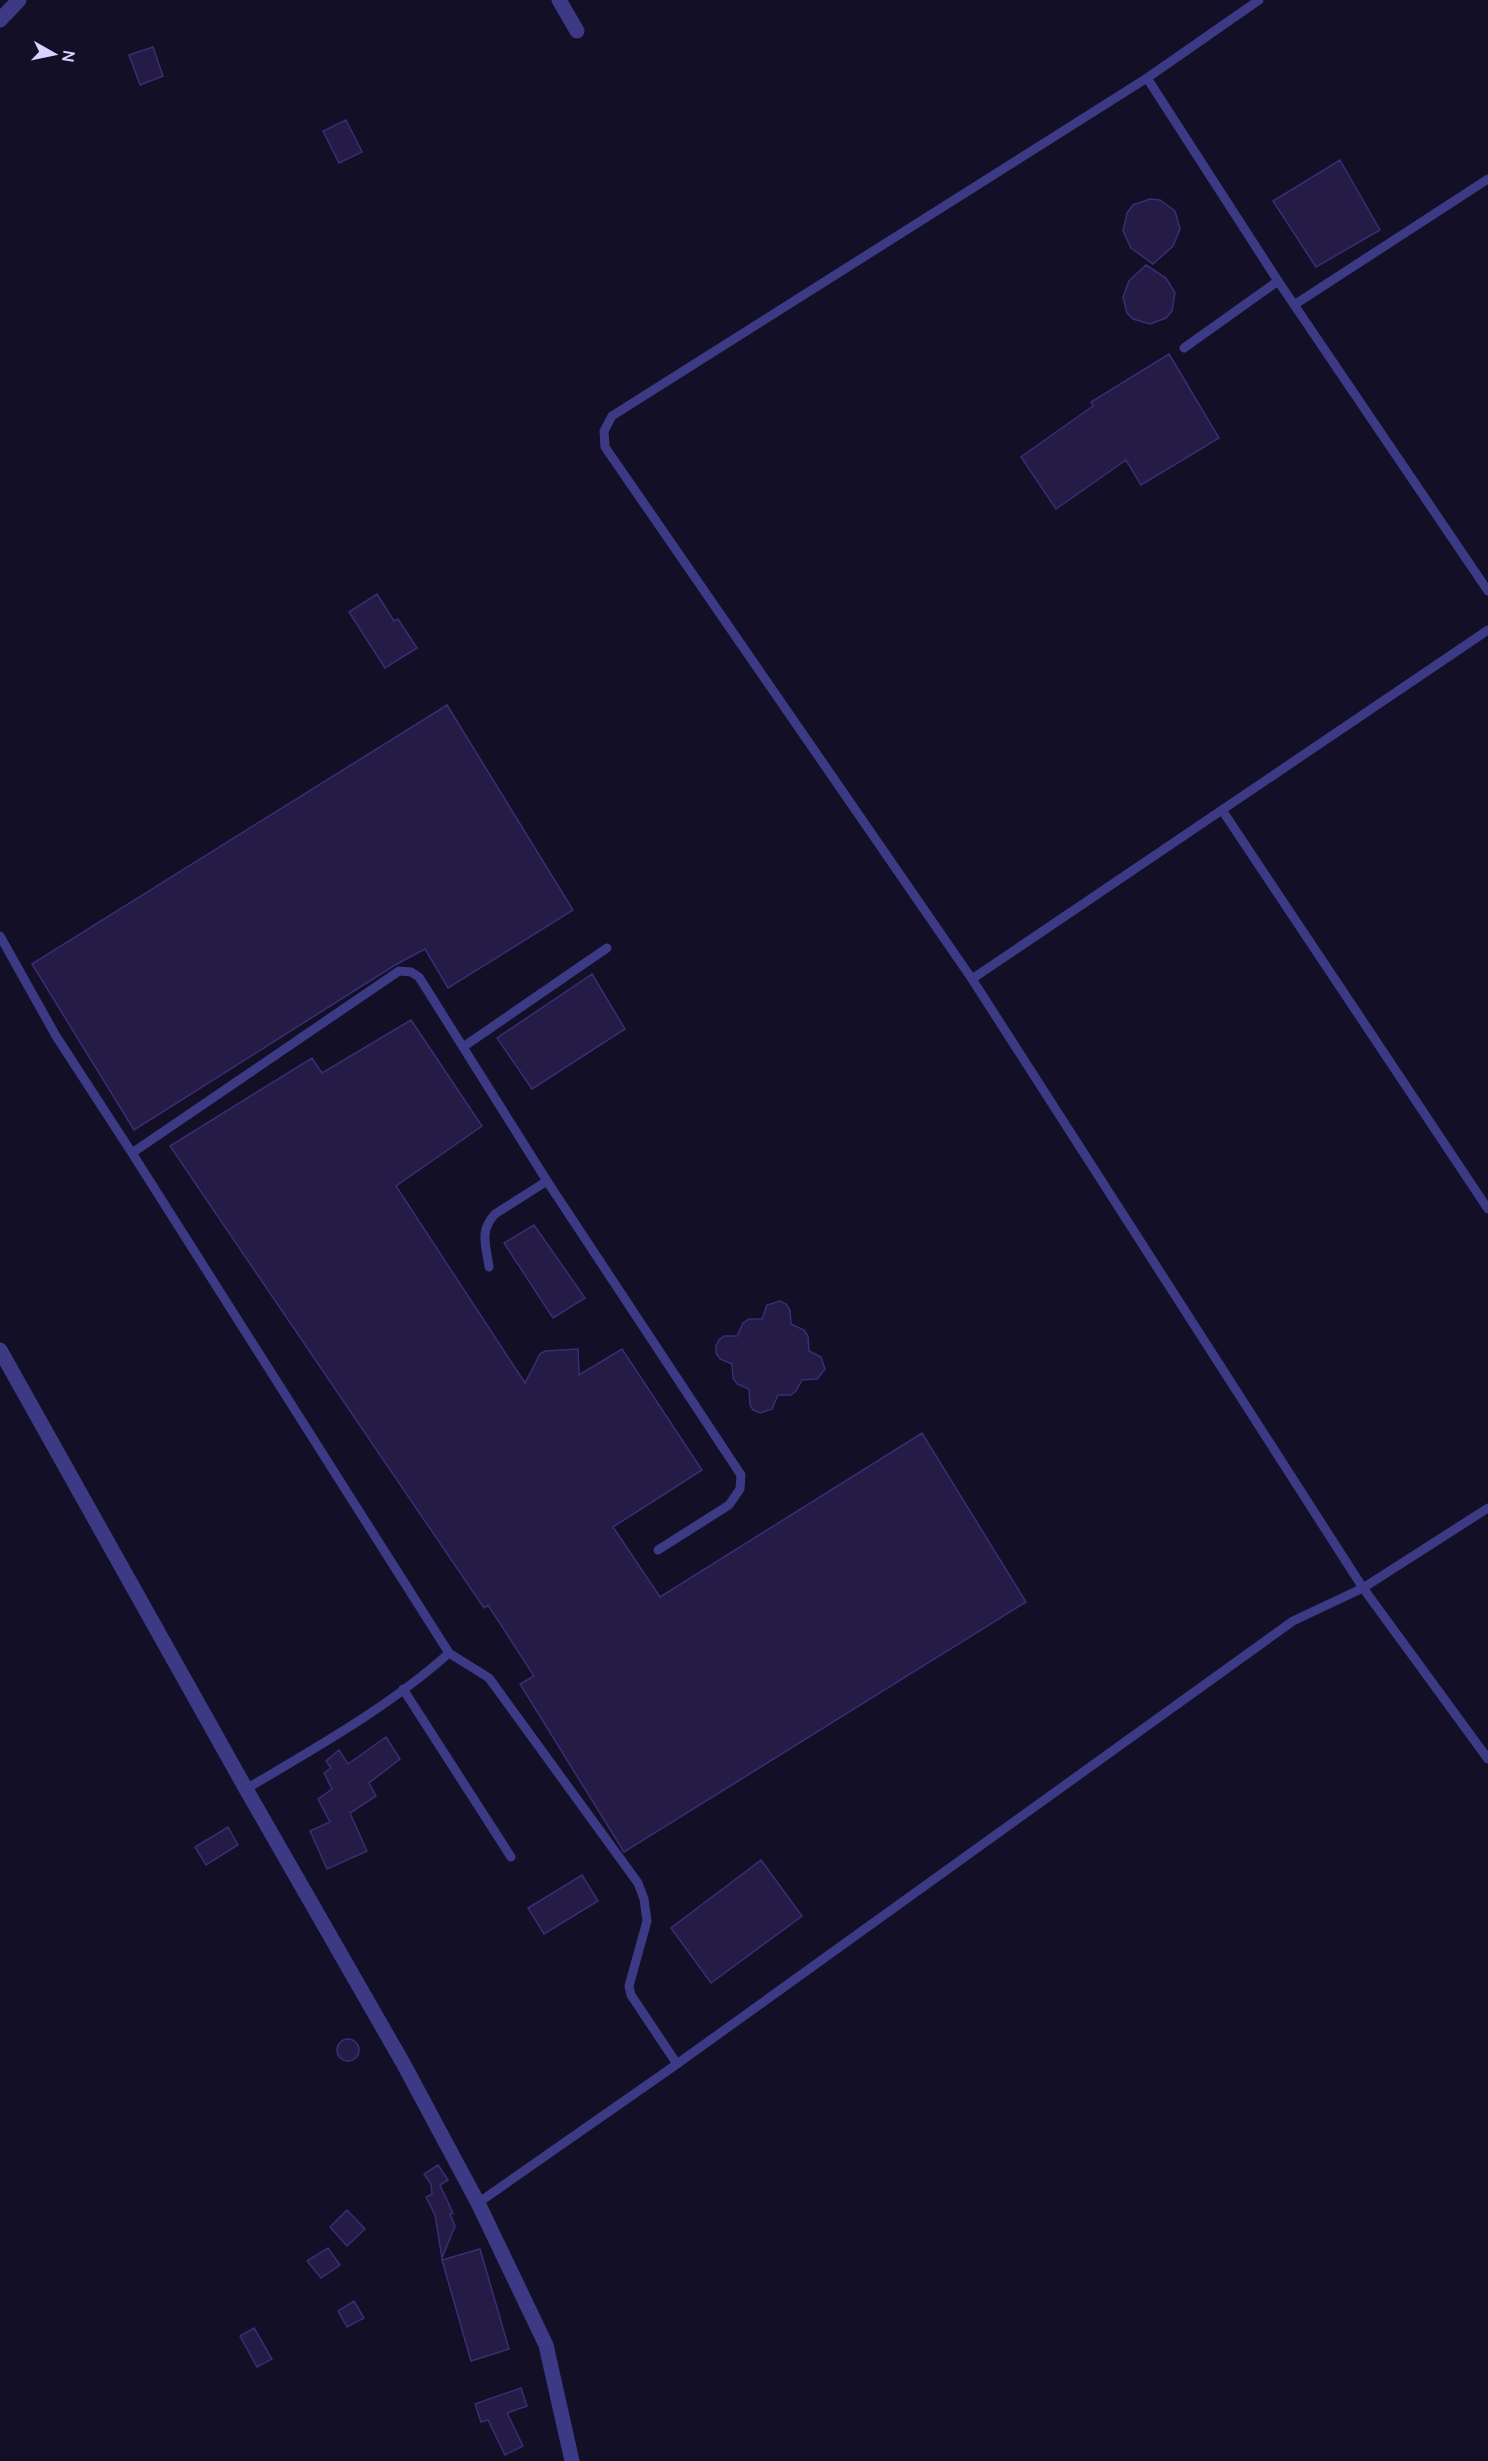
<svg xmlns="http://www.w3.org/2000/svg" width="1488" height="2461" font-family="Manrope,sans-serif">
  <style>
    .building { fill: #241b47; stroke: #3b2d73; stroke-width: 1.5 }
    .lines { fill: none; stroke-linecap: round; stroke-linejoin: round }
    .service { stroke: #3d3a85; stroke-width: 9 }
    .minor { stroke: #3d3a85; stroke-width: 15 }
    .tertiary { stroke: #3d3a85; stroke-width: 15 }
  </style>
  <rect width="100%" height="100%" fill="#130f26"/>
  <path class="building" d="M 153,47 L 163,76 L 140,85 L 129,55 Z
    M 346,120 L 362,152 L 339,163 L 323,131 Z
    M 1340,160 L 1380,230 L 1316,267 L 1273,201 Z
    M 1150,199 L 1160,200 L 1175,211 L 1180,229 L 1173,246 L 1153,264 L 1131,248 L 1123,231 L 1127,213 L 1133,205 Z
    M 1146,265 L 1166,278 L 1175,293 L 1172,311 L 1166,318 L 1150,324 L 1133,319 L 1127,313 L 1123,297 L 1129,281 Z
    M 1169,354 L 1219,438 L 1141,485 L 1126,460 L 1056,509 L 1021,457 L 1093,406 L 1091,402 Z
    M 377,594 L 394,621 L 398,619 L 417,648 L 385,668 L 349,612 Z
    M 447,705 L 573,910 L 448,988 L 425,949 L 395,965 L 134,1130 L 32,964 Z
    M 592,974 L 625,1029 L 532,1089 L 497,1038 Z
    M 411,1020 L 482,1126 L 396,1186 L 525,1383 L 540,1354 L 545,1351 L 578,1349 L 579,1375 L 622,1349 L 702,1470 L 613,1527 L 660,1597 L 922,1433 L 1026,1602 L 624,1852 L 520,1684 L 534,1676 L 488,1605 L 484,1608 L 170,1146 L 312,1058 L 322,1073 Z
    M 534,1225 L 585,1298 L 553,1318 L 504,1243 Z
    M 780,1301 L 786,1304 L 790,1310 L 791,1324 L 804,1330 L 808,1336 L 809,1351 L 821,1357 L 825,1369 L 817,1379 L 802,1380 L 796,1391 L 791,1395 L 778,1395 L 772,1409 L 760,1413 L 753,1410 L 750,1405 L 749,1389 L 737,1384 L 733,1378 L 732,1364 L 720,1359 L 716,1353 L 716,1346 L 719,1340 L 724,1336 L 737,1336 L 743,1323 L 749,1319 L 762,1319 L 767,1305 Z
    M 386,1737 L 400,1759 L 369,1783 L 376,1796 L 350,1813 L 367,1851 L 327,1869 L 310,1831 L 330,1822 L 318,1799 L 332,1789 L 324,1773 L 331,1768 L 326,1761 L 339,1750 L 348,1764 Z
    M 228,1827 L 238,1845 L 206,1865 L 195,1847 Z
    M 761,1860 L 802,1916 L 711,1983 L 671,1928 Z
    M 582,1875 L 598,1901 L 544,1934 L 528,1908 Z
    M337 2050a11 11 0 1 1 22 0a11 11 0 1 1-22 0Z
    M 438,2165 L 448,2180 L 440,2185 L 453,2213 L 450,2214 L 455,2226 L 442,2258 L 435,2215 L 426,2197 L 432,2194 L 431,2184 L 424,2174 Z
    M 347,2210 L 365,2229 L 347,2246 L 330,2227 Z
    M 328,2248 L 340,2265 L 321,2278 L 307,2261 Z
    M 480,2249 L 509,2349 L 471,2361 L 442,2260 Z
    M 354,2301 L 364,2318 L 347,2327 L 338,2311 Z
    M 254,2328 L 272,2359 L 257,2367 L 240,2336 Z
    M 521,2388 L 527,2406 L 507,2413 L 523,2446 L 505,2455 L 488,2420 L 481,2422 L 475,2404 Z"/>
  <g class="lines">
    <path class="service" d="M 1259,0 L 1147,78 L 612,416 L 604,431 L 605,447 L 972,979 L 1363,1588 L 1488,1759
      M 1147,78 L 1278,281 L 1488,591
      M 1294,305 L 1488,179
      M 1184,348 L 1278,281
      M 1222,810 L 1488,1209
      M 0,936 L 56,1036 L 132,1153
      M 972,979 L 1488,630
      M 463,1047 L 607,948
      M 489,1267 C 486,1245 479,1231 495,1214 L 547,1181
      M 449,1653 L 489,1678 L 638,1883 L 644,1899 L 647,1921 L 629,1986 L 631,1995 L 677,2064
      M 403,1689 L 511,1857
      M 246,1789 C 315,1748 389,1707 449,1653 L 132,1153 L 399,971 L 411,972 L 419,977 L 547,1181 L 741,1475 L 740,1489 L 729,1505 L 658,1550
      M 478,2203 L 677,2064 L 1293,1621 L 1363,1588 L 1488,1508"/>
    <path class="minor" d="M 559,0 L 577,31
      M 0,20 L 19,0"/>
    <path class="tertiary" d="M 0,1350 L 246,1789 L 403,2063 L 478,2203 L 546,2345 L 572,2461"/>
  </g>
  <g transform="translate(54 54) rotate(99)" stroke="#130f26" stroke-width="4.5" paint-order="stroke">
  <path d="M0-4.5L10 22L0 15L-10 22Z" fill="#d9d4ff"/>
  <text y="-9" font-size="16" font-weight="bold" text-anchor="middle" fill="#d9d4ff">N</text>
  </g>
</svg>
